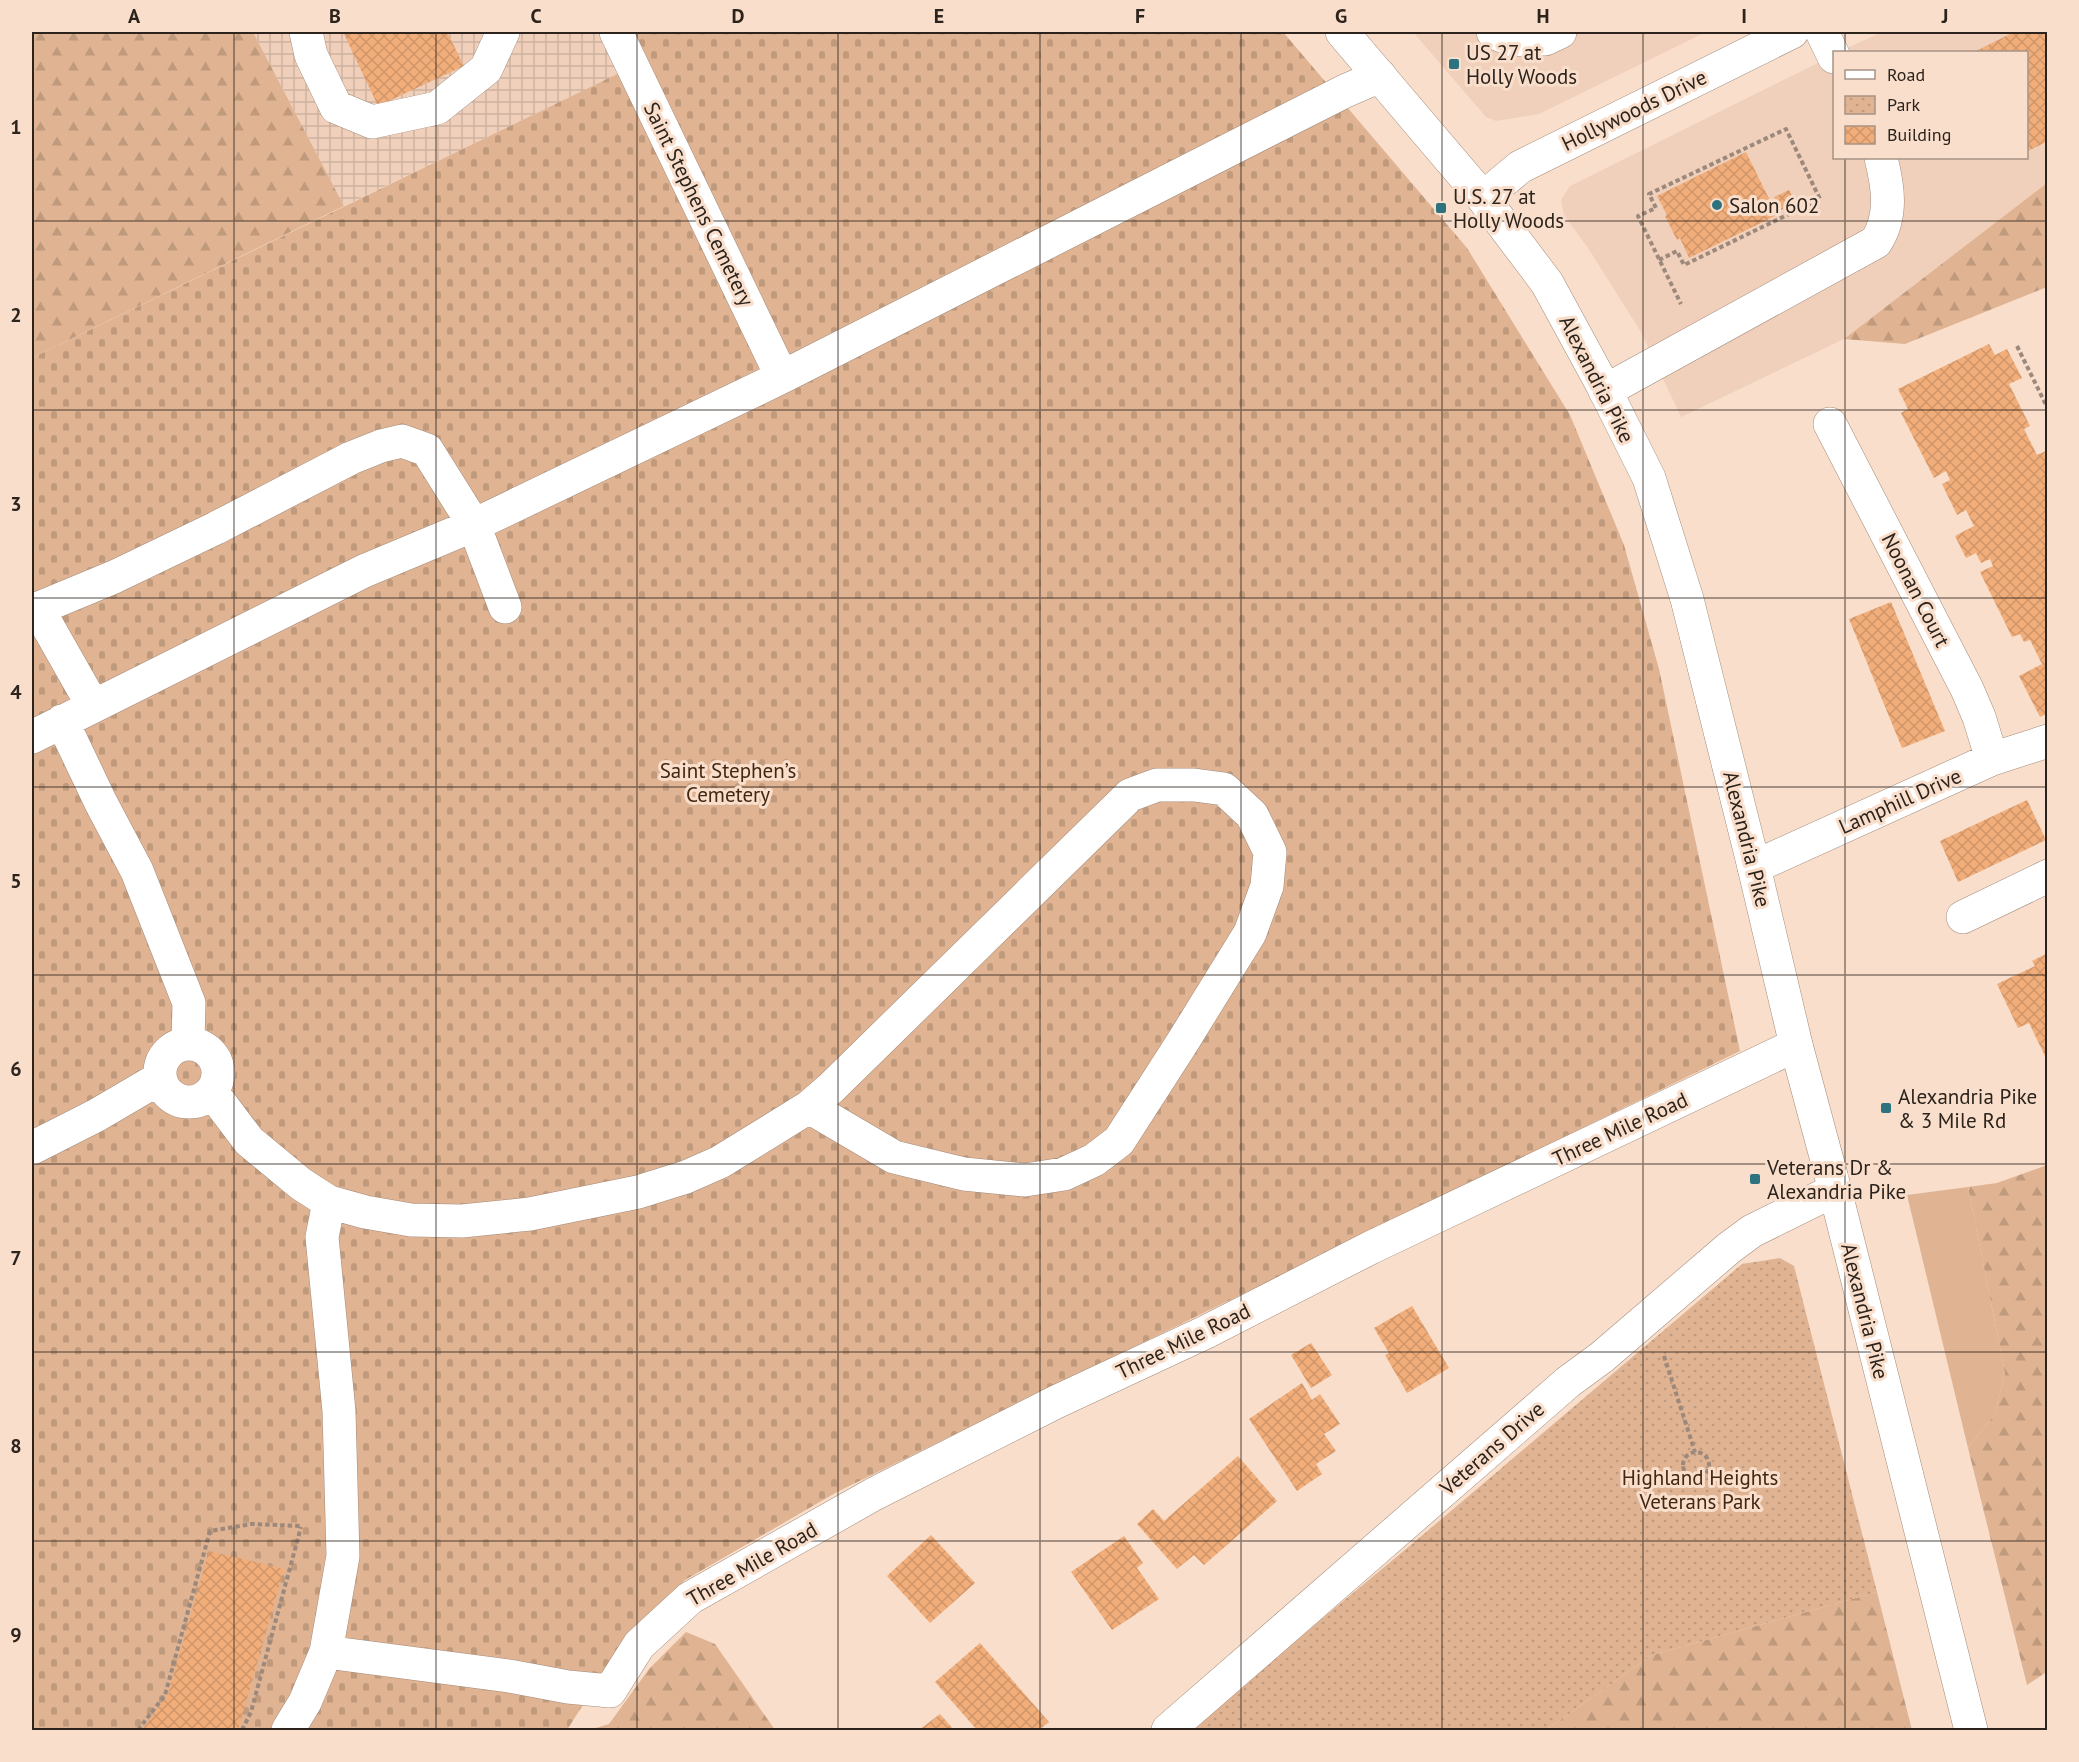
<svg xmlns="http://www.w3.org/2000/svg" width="2079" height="1762" font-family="'PT Sans',sans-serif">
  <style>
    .built { fill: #f0d0ba }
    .industrial { fill: url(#industrial-grid) }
    .grass { fill: #e0b392 }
    .forest { fill: url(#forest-firs) }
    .cemetery { fill: url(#cemetery-stones) }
    .park { fill: url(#park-dots) }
    .building { fill: url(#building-cross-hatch) }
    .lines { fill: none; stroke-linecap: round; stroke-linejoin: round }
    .minor-casing { stroke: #a38b7a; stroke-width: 34 }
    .major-casing { stroke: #a38b7a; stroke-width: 34 }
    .path { stroke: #9c897c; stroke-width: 4; stroke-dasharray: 4.5 3; stroke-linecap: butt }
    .minor { stroke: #fff; stroke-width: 33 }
    .major { stroke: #fff; stroke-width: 33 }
    .grid { fill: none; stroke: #2c231c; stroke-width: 1.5; stroke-opacity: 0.55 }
    .poi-dot { fill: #2c737f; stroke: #f8decb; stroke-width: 2 }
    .labels { text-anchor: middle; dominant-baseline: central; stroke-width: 6; stroke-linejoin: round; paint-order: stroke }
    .poi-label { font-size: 21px; fill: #2c231c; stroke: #f8decb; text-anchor: start }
    .street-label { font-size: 21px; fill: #2c231c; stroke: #f8decb }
    .park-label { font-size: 21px; fill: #432711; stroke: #f8decb }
    .neatline { fill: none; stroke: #2c231c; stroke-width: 2 }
    .grid-label { font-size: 20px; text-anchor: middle; font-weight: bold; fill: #2c231c }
  </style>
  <defs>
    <pattern id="industrial-grid" width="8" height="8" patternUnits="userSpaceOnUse" patternTransform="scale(1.5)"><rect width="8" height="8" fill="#f0d0ba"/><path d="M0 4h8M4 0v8" fill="none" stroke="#ceb29f"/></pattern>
    <pattern id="forest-firs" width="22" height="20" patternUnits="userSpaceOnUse" patternTransform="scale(1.5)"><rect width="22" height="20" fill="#e0b392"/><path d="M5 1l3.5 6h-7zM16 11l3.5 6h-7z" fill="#c09a7d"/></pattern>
    <pattern id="cemetery-stones" width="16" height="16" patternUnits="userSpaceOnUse" patternTransform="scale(1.5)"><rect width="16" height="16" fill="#e0b392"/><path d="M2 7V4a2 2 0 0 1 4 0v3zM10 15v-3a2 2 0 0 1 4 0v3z" fill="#c09a7d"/></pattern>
    <pattern id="park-dots" width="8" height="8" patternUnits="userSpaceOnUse" patternTransform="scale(1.5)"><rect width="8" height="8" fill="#e0b392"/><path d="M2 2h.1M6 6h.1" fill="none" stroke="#c09a7d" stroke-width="1.8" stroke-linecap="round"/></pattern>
    <pattern id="building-cross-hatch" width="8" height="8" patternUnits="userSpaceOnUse" patternTransform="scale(1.5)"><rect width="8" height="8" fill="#f2ae7a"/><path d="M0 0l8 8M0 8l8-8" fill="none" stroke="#d09569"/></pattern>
  </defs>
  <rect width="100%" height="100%" fill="#f8decb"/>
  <path class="built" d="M 1413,32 L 1706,32 L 1539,114 L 1496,121 L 1486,117 Z
    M 1882,32 L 2047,32 L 2047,183 L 1844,339 L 1681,417 L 1641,332 L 1590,251 L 1564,215 L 1561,200 L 1570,186 L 1834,55 L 1834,158 L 2026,158 L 2026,52 L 1839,52 Z"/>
  <path class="industrial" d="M 253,32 L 628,32 L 641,63 L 344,206 Z"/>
  <path class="grass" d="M 1968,1187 L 2005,1373 L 1995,1414 L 1968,1448 L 1907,1195 Z"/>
  <path class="forest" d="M 32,32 L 253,32 L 344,206 L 32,358 Z
    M 2047,183 L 2047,287 L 1905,344 L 1844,339 Z
    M 2047,1165 L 2048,1671 L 2027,1685 L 1968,1448 L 1995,1414 L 2005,1373 L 1968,1187 L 1997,1183 Z
    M 1877,1592 L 1912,1730 L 1546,1730 L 1652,1655 Z
    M 686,1632 L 715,1644 L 775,1730 L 589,1730 L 609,1724 L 649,1669 Z"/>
  <path class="cemetery" d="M 628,32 L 1283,32 L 1467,248 L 1570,415 L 1624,545 L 1659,669 L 1740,1051 L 837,1492 L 685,1580 L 624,1640 L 567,1730 L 32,1730 L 32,358 L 640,63 Z"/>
  <path class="park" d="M 1780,1258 L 1794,1266 L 1877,1592 L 1652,1655 L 1546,1730 L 1188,1730 L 1418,1539 L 1742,1264 Z"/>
  <path class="building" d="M 343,32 L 447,32 L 464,66 L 378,106 Z
    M 2014,32 L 2048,32 L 2048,42 L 2045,44 L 2048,49 L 2048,141 L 2026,152 L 2026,52 L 1974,52 Z
    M 1746,152 L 1777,215 L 1689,258 L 1680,238 L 1677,240 L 1665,216 L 1667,215 L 1657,196 Z
    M 1789,190 L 1796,203 L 1781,210 L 1774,197 Z
    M 1989,344 L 1995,355 L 2007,349 L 2022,378 L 2009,384 L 2030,426 L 2024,429 L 2037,455 L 2048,450 L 2048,713 L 2040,717 L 2019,676 L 2042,664 L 2030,640 L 2024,642 L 2020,634 L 2012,637 L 1980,572 L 1993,566 L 1990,559 L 1981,563 L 1976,553 L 1966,558 L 1955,536 L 1974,526 L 1966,510 L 1957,515 L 1942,484 L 1950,480 L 1946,471 L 1934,478 L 1901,413 L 1908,409 L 1898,389 Z
    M 1891,602 L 1945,731 L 1902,748 L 1849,619 Z
    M 2027,800 L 2046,840 L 1958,882 L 1940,841 Z
    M 2048,953 L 2048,1062 L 2029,1023 L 2018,1028 L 1997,984 L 2035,966 L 2032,961 Z
    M 1412,1306 L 1449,1368 L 1407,1393 L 1385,1355 L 1389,1353 L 1374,1328 Z
    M 1311,1343 L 1332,1375 L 1311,1388 L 1291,1355 Z
    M 1302,1383 L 1312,1400 L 1320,1394 L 1340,1424 L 1324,1434 L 1336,1451 L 1316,1464 L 1322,1474 L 1297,1491 L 1249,1419 Z
    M 1238,1456 L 1277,1501 L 1204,1565 L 1194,1555 L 1177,1569 L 1137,1524 L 1153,1509 L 1164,1521 Z
    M 931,1535 L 975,1583 L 930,1623 L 887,1576 Z
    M 1124,1536 L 1143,1563 L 1137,1568 L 1159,1599 L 1112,1630 L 1071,1572 Z
    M 209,1551 L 284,1569 L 239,1727 L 237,1730 L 142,1730 L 168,1695 Z
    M 980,1643 L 1049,1722 L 1039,1730 L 977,1730 L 935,1682 Z
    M 940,1714 L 954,1730 L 919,1730 Z"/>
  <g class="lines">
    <defs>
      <path id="minor" d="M 306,32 L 311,55 L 336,107 L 372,122 L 437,108 L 486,69 L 503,32
        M 616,32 L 782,377
        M 1493,32 L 1512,40 L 1545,39 L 1560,32
        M 1822,32 L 1834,57
        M 1483,198 L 1520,167 L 1792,32
        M 1605,391 L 1876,242 C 1893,216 1888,186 1881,158
        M 1830,424 L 1967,689 L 1979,717 L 1992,759
        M 505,607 L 474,525 L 782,377 L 1345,91 L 1380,76
        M 38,609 L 93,706
        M 32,611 L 114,577 L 216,528 L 351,458 L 381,446 L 402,441 L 427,450 L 474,525 L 364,571 L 32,737
        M 62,721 L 101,803 L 137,871 L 189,1003 L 188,1043
        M 1157,785 L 1194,785 L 1224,789 L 1252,815 L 1270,852 L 1267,886 L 1250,933 L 1182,1043 L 1119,1141 L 1094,1160 L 1064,1174 L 1025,1180 L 964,1174 L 894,1157 L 809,1107 L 831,1088 L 1130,795 Z
        M 1754,867 L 1992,759 L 2048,741
        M 1963,917 L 2048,876
        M160 1073a29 29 0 1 1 58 0a29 29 0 1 1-58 0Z
        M 212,1092 L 249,1141 L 301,1184 L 329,1202 L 365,1212 L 411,1220 L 462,1221 L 530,1214 L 638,1192 L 686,1177 L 720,1162 L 809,1107
        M 32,1148 L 97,1115 L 160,1078
        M 326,1652 L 509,1676 L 568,1687 L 610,1691 L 639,1645 L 690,1598 L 874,1494 L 1056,1402 L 1206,1332 L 1370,1248 L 1796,1045
        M 288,1730 L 305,1702 L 326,1652 L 343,1556 L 339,1411 L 322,1237 L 329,1202
        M 1168,1730 L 1568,1382 L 1602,1357 L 1729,1248 L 1752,1231 L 1835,1190"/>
      <path id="major" d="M 1342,32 L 1483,198 L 1547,283 L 1602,384 L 1649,478 L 1687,599 L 1754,867 L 1796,1045 L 1835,1190 L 1971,1730"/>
    </defs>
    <use href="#minor" class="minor-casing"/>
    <use href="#major" class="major-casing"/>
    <path class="path" d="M 1659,260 L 1677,251 L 1684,265 L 1820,199 L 1786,129 L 1649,194 L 1656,208 L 1638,216 L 1681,304
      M 2017,346 L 2048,409
      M 1664,1356 L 1695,1452
      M1683 1465a13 13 0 1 1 26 0a13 13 0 1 1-26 0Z
      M 138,1730 L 165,1695 L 210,1531 L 252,1524 L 301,1526
      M 242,1730 L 251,1712 L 301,1527"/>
    <use href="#minor" class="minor"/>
    <use href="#major" class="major"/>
  </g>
  <path class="grid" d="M 234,32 L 234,1730M 436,32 L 436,1730M 637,32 L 637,1730M 838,32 L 838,1730M 1040,32 L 1040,1730M 1241,32 L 1241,1730M 1442,32 L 1442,1730M 1643,32 L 1643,1730M 1845,32 L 1845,52M 1845,158 L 1845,1730M 32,221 L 2048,221M 32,410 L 2048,410M 32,598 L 2048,598M 32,787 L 2048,787M 32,975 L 2048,975M 32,1164 L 2048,1164M 32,1352 L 2048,1352M 32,1541 L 2048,1541"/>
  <g class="poi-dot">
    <rect x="1448" y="58" width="12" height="12" rx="3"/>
    <circle cx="1717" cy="205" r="6"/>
    <rect x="1435" y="202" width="12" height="12" rx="3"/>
    <rect x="1880" y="1102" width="12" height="12" rx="3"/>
    <rect x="1749" y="1173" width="12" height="12" rx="3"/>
  </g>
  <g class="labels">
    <g class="poi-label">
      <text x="1466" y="52">US 27 at<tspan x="1466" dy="24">Holly Woods</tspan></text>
      <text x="1453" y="196">U.S. 27 at<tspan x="1453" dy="24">Holly Woods</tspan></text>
      <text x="1729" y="205">Salon 602</text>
      <text x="1898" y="1096">Alexandria Pike<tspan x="1898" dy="24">&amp; 3 Mile Rd</tspan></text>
      <text x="1767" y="1167">Veterans Dr &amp;<tspan x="1767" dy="24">Alexandria Pike</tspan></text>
    </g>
    <g class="street-label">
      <text transform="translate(1634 110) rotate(-26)">Hollywoods Drive</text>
      <text transform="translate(699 204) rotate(64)">Saint Stephens Cemetery</text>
      <text transform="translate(1597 379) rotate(63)">Alexandria Pike</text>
      <text transform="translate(1916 590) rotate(63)">Noonan Court</text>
      <text transform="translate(1900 801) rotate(-24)">Lamphill Drive</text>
      <text transform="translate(1747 839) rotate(76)">Alexandria Pike</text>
      <text transform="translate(1620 1129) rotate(-25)">Three Mile Road</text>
      <text transform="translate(1865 1311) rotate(76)">Alexandria Pike</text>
      <text transform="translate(1183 1341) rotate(-26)">Three Mile Road</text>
      <text transform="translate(1492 1448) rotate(-41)">Veterans Drive</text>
      <text transform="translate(752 1564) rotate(-30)">Three Mile Road</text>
    </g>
    <g class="park-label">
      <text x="728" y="770">Saint Stephen’s<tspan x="728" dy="24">Cemetery</tspan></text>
      <text x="1700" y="1477">Highland Heights<tspan x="1700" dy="24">Veterans Park</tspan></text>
    </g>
  </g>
  <rect width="2079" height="1762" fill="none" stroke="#f8decb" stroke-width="66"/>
  <rect x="1833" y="51" width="195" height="108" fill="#f8decb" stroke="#a69385" stroke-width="1.5"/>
  <rect x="1845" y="70" width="30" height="9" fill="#ffffff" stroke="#a69385" stroke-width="1.5"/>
  <text x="1887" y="81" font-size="18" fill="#2c231c">Road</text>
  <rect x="1845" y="96" width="30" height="18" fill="url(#park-dots)" stroke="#a69385" stroke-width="1.5"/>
  <text x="1887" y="111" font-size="18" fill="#2c231c">Park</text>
  <rect x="1845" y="126" width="30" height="18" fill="url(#building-cross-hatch)" stroke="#a69385" stroke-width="1.5"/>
  <text x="1887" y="141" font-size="18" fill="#2c231c">Building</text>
  <rect x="33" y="33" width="2013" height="1696" class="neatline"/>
  <g class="grid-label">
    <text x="134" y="23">A</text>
    <text x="335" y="23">B</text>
    <text x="536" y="23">C</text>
    <text x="738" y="23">D</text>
    <text x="939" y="23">E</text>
    <text x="1140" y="23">F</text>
    <text x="1341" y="23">G</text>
    <text x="1543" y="23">H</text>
    <text x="1744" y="23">I</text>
    <text x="1945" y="23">J</text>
    <text x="16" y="134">1</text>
    <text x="16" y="322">2</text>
    <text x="16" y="511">3</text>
    <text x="16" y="699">4</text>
    <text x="16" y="888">5</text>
    <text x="16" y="1076">6</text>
    <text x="16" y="1265">7</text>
    <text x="16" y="1453">8</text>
    <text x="16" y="1642">9</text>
  </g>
</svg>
